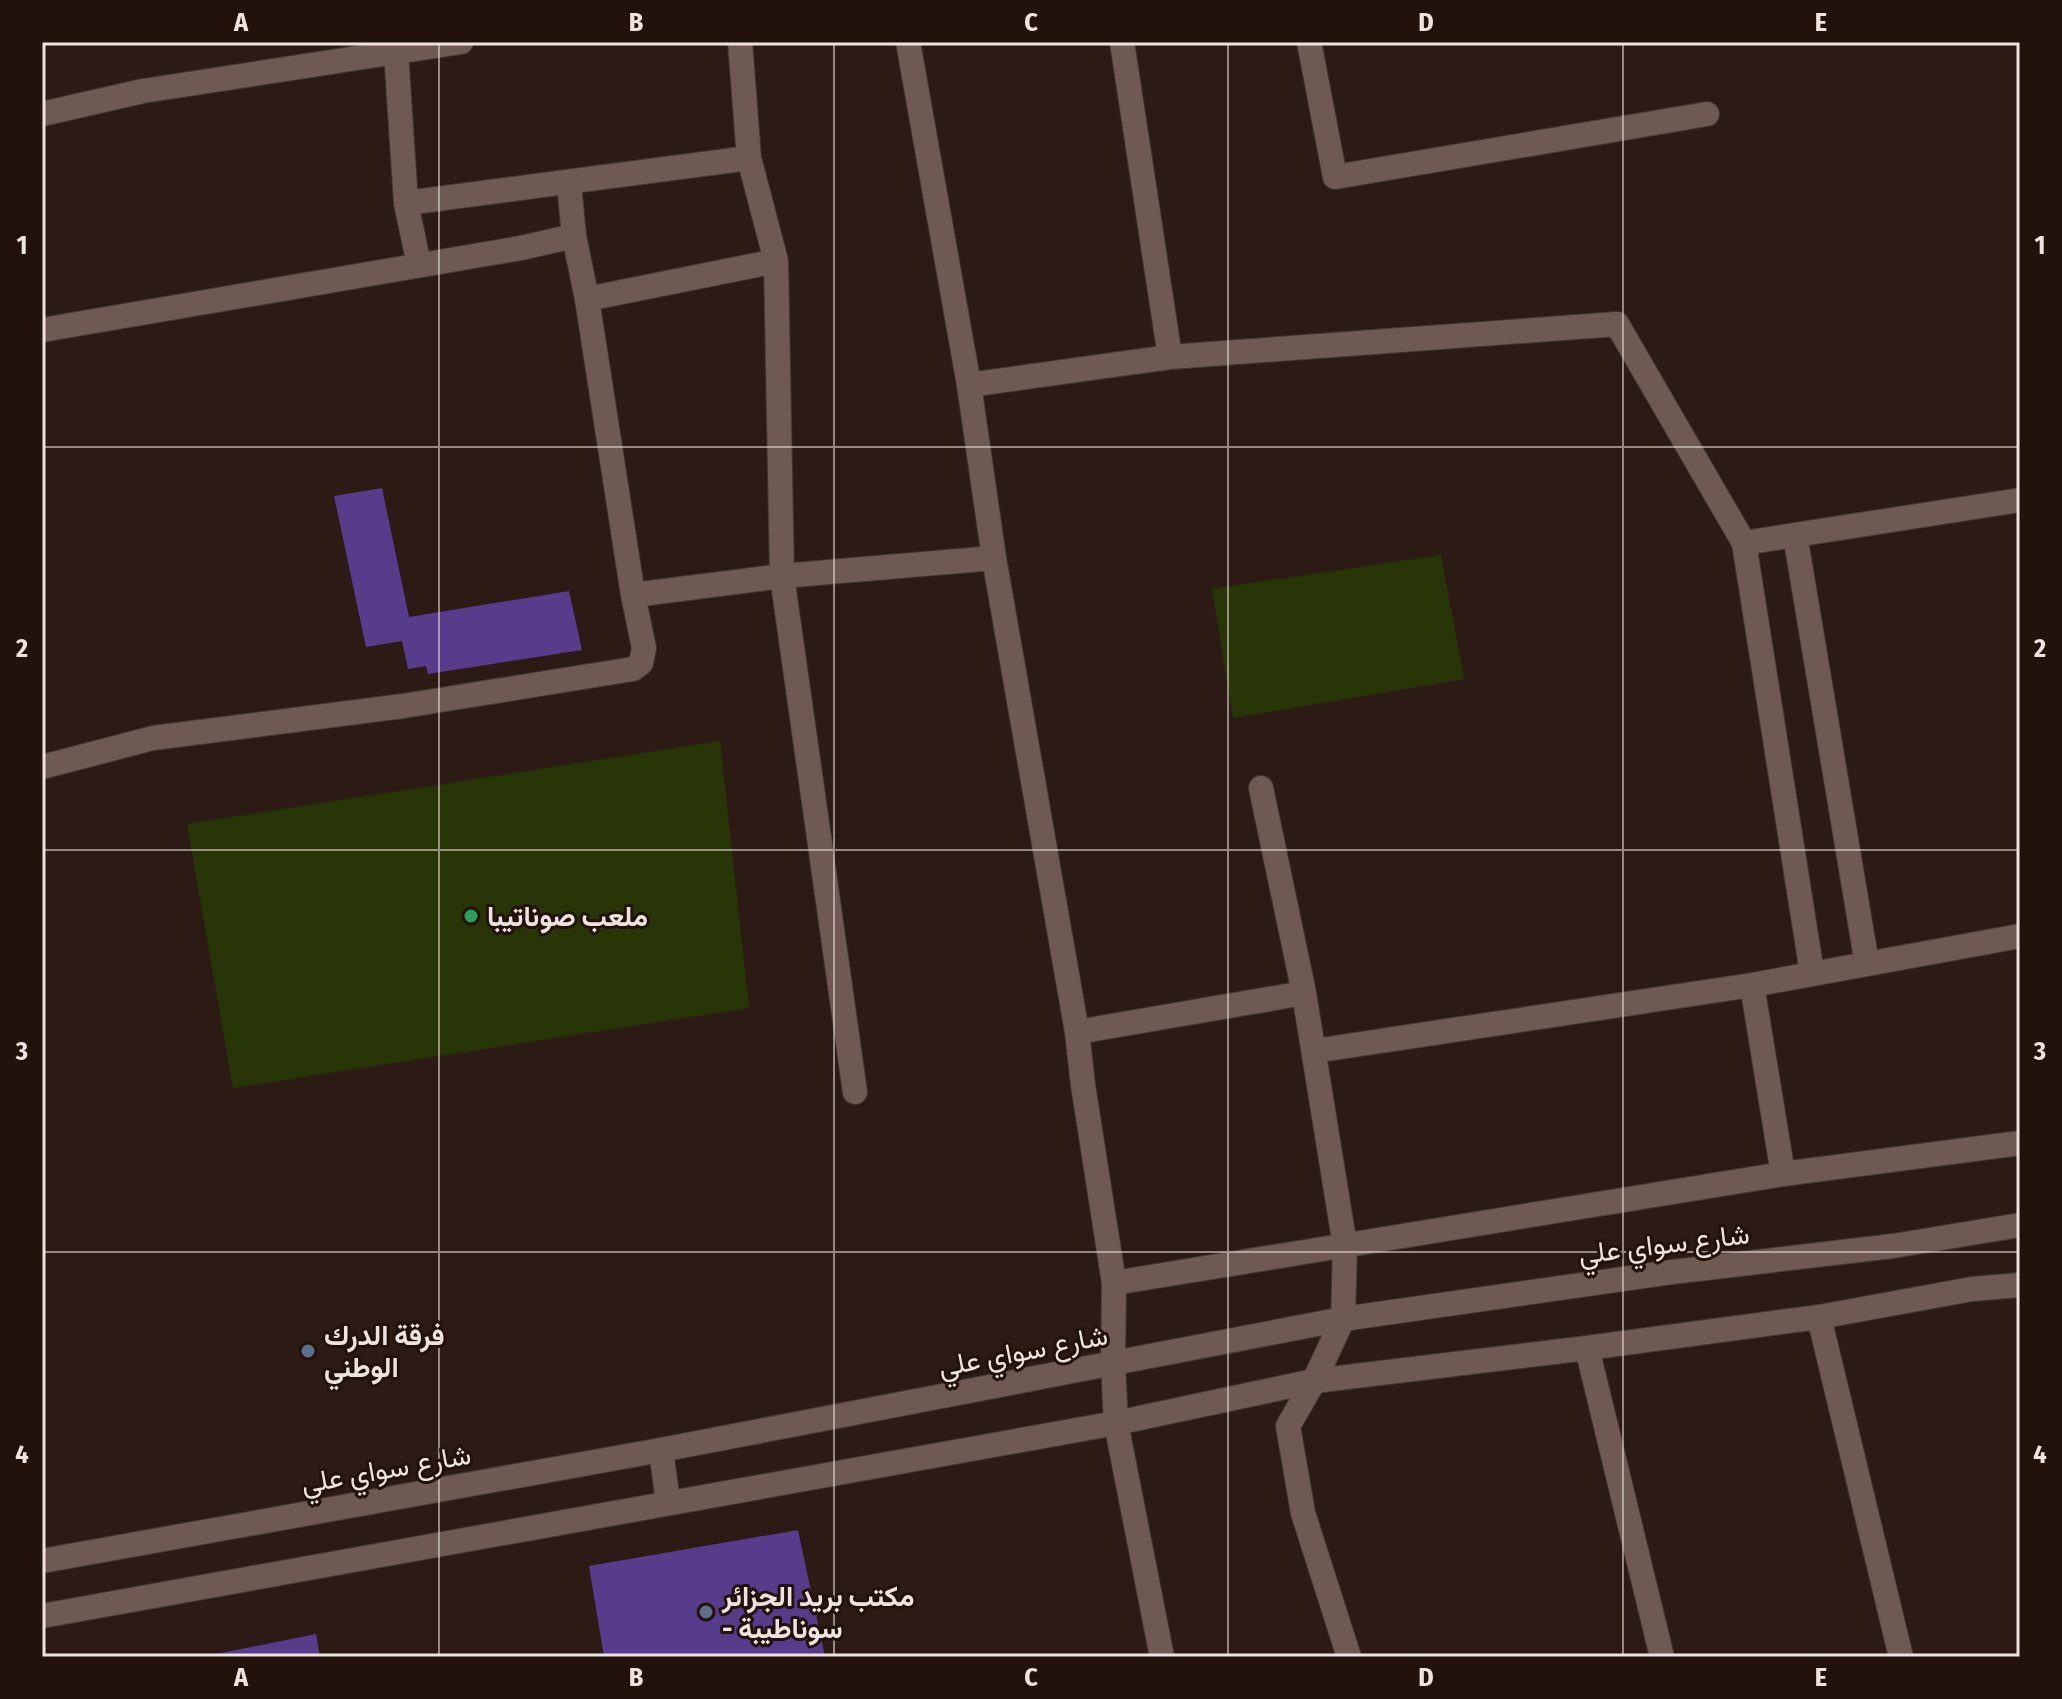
<svg xmlns="http://www.w3.org/2000/svg" width="2062" height="1699" font-family="'Fira Sans Condensed',Vazirmatn,sans-serif">
  <style>
    .green { fill: #283607 }
    .building { fill: #573c8b }
    .lines { fill: none; stroke-linecap: round; stroke-linejoin: round }
    .minor-casing { stroke: #443733; stroke-width: 26 }
    .tertiary-casing { stroke: #443733; stroke-width: 26 }
    .secondary-casing { stroke: #443733; stroke-width: 26 }
    .minor { stroke: #6e5a53; stroke-width: 24 }
    .tertiary { stroke: #6e5a53; stroke-width: 24 }
    .secondary { stroke: #6e5a53; stroke-width: 24 }
    .grid { fill: none; stroke: #efe3df; stroke-width: 2; stroke-opacity: 0.55 }
    .leisure-dot { fill: #2e9e5b; stroke: #22120c; stroke-width: 3 }
    .service-dot { fill: #5c6f8a; stroke: #22120c; stroke-width: 3 }
    .labels { text-anchor: middle; dominant-baseline: central; stroke-width: 6; stroke-linejoin: round; paint-order: stroke }
    .poi-label { font-size: 28px; font-weight: bold; fill: #efe3df; stroke: #22120c; text-anchor: start }
    .street-label { font-size: 28px; fill: #efe3df; stroke: #22120c }
    .neatline { fill: none; stroke: #efe3df; stroke-width: 3 }
    .grid-label { font-size: 26px; text-anchor: middle; font-weight: bold; fill: #efe3df }
  </style>
  <rect width="100%" height="100%" fill="#2c1b15"/>
  <path class="green" d="M 1441,555 L 1464,679 L 1233,718 L 1212,589 Z
    M 720,741 L 749,1008 L 233,1088 L 187,824 Z"/>
  <path class="building" d="M 382,488 L 409,617 L 569,591 L 582,650 L 428,674 L 426,666 L 408,669 L 402,641 L 366,647 L 334,496 Z
    M 798,1530 L 825,1657 L 604,1657 L 589,1566 Z
    M 316,1634 L 320,1657 L 206,1657 L 206,1656 Z"/>
  <g class="lines">
    <defs>
      <path id="minor" d="M 740,42 L 749,158 L 776,261 L 782,576 L 855,1092
        M 1122,42 L 1170,357
        M 1309,42 L 1335,177 L 1707,114
        M 396,52 L 406,203 L 419,265
        M 42,114 L 143,91 L 461,42
        M 569,184 L 574,236 L 587,299 L 633,595 L 782,576 L 994,558
        M 406,203 L 749,158
        M 587,299 L 776,261
        M 42,330 L 521,248 L 574,236
        M 969,385 L 1170,357 L 1617,324 L 1744,543 L 2020,500
        M 1795,535 L 1867,964
        M 1744,543 L 1812,973
        M 42,767 L 153,738 L 403,706 L 633,669 L 641,663 L 644,648 L 633,595
        M 1261,788 L 1304,993 L 1345,1246 L 1343,1319 L 1314,1381 L 1288,1426 L 1303,1513 L 1349,1657
        M 1752,985 L 1783,1174
        M 1077,1032 L 1304,993
        M 1314,1051 L 1752,985 L 2020,936
        M 1114,1283 L 1783,1174 L 2020,1143
        M 1819,1317 L 1901,1657
        M 1587,1348 L 1662,1657
        M 1113,1365 L 1116,1423 L 1162,1657"/>
      <path id="tertiary" d="M 908,42 L 969,385 L 994,558 L 1077,1032 L 1083,1085 L 1114,1283 L 1113,1365"/>
      <path id="secondary" d="M 661,1450 L 668,1502
        M 42,1561 L 661,1450 L 1343,1319 L 1672,1272 L 1893,1246 L 2020,1225
        M 42,1616 L 1116,1423 L 1314,1381 L 1587,1348 L 1819,1317 L 1972,1289 L 2020,1285"/>
    </defs>
    <use href="#minor" class="minor-casing"/>
    <use href="#tertiary" class="tertiary-casing"/>
    <use href="#secondary" class="secondary-casing"/>
    <use href="#minor" class="minor"/>
    <use href="#tertiary" class="tertiary"/>
    <use href="#secondary" class="secondary"/>
  </g>
  <path class="grid" d="M 439,42 L 439,1657M 834,42 L 834,1657M 1228,42 L 1228,1657M 1623,42 L 1623,1657M 42,447 L 2020,447M 42,850 L 2020,850M 42,1252 L 2020,1252"/>
  <circle class="leisure-dot" cx="471" cy="916" r="8"/>
  <g class="service-dot">
    <circle cx="308" cy="1351" r="8"/>
    <circle cx="706" cy="1612" r="8"/>
  </g>
  <g class="labels">
    <g class="poi-label">
      <text x="487" y="916">ملعب صوناتيبا</text>
      <text x="324" y="1335">فرقة الدرك<tspan x="324" dy="32">الوطني</tspan></text>
      <text x="722" y="1596">مكتب بريد الجزائر<tspan x="722" dy="32">- سوناطيبة</tspan></text>
    </g>
    <g class="street-label">
      <text transform="translate(1664 1244) rotate(-7)">شارع سواي علي</text>
      <text transform="translate(1023 1351) rotate(-11)">شارع سواي علي</text>
      <text transform="translate(386 1469) rotate(-10)">شارع سواي علي</text>
    </g>
  </g>
  <rect width="2062" height="1699" fill="none" stroke="#22120c" stroke-width="88"/>
  <rect x="44" y="44" width="1974" height="1611" class="neatline"/>
  <g class="grid-label">
    <text x="241" y="31">A</text>
    <text x="636" y="31">B</text>
    <text x="1031" y="31">C</text>
    <text x="1426" y="31">D</text>
    <text x="1821" y="31">E</text>
    <text x="22" y="254">1</text>
    <text x="2040" y="254">1</text>
    <text x="22" y="657">2</text>
    <text x="2040" y="657">2</text>
    <text x="22" y="1060">3</text>
    <text x="2040" y="1060">3</text>
    <text x="22" y="1463">4</text>
    <text x="2040" y="1463">4</text>
    <text x="241" y="1686">A</text>
    <text x="636" y="1686">B</text>
    <text x="1031" y="1686">C</text>
    <text x="1426" y="1686">D</text>
    <text x="1821" y="1686">E</text>
  </g>
</svg>
